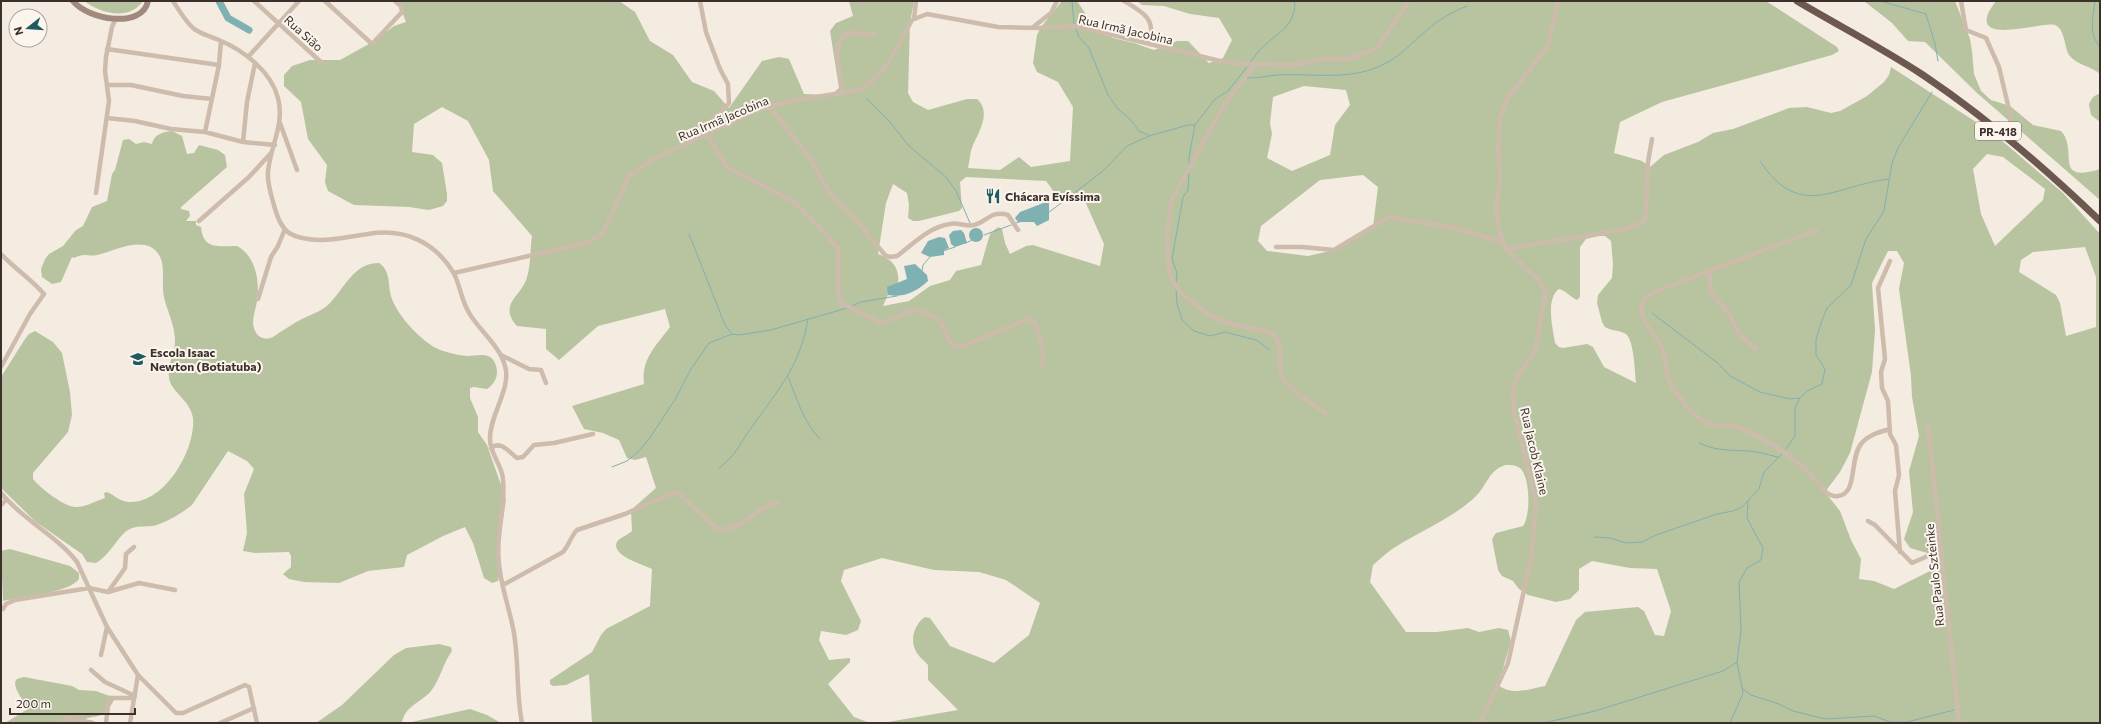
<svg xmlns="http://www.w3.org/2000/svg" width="2101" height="724" font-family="Commissioner,sans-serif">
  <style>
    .green { fill: #b8c4a0; fill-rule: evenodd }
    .water { fill: #7fb0b2 }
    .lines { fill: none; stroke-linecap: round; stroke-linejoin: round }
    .stream { stroke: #7fb0b2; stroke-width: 1 }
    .river { stroke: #7fb0b2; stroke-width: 7 }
    .minor { stroke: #cdbbac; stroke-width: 4.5 }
    .secondary { stroke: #a18a7d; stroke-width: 6 }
    .trunk { stroke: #6c584f; stroke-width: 7 }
    .labels { text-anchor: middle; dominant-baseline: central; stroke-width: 4; stroke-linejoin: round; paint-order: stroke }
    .shield { fill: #fbf5ee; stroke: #756b66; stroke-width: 1 }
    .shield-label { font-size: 11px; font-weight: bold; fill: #3b302b }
    .street-label { font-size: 12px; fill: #3b302b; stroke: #fbf5ee }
    .poi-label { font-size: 12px; font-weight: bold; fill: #3b302b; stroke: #fbf5ee; text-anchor: start }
  </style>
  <rect width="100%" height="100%" fill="#f4ebe1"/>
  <path class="green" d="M 84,1 L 143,1 C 129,21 102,14 84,1 Z
    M 398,1 L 619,1 L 635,12 L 650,41 L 673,55 L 692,82 L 714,91 L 729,108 L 762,61 L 779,57 L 789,59 L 804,94 L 831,95 L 839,88 L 830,31 L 836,23 L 853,16 L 849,1 L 914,1 L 910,23 L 908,93 L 913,102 L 928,110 L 967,99 L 977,99 C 991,111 980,130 974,143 C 970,150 970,160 968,168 L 1000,170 L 1019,157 L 1031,167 L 1070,161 L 1073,107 L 1058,82 L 1037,72 L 1033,63 L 1037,35 L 1041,27 L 1062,1 L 1077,1 L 1085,13 L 1089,24 L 1113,38 L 1134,43 L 1154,50 L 1177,41 L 1188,41 L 1209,63 L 1223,58 L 1232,40 L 1219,18 L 1190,14 L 1164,6 L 1142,5 L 1137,1 L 1766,1 L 1837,47 L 1839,51 L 1832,55 L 1662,102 L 1620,122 L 1614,153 L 1642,161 L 1650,167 L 1664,155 L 1698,142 L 1713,133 L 1733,129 L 1789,108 L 1807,107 L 1831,113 L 1840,111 L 1867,96 L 1884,82 L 1889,75 L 1891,67 L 1993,133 L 2063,193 L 2100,234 L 2100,723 L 882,723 L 958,710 L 928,680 L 928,665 C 925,661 920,658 917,653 C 909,642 914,624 925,617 L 930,618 L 950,646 L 994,663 L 1029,635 L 1040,603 L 1006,580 L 979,572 L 934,570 L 882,558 L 844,570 L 841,581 L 861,621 L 858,630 L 846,635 L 821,631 L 819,640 L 829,660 L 850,658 L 850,662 L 828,684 L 854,717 L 870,723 L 592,723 L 589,674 L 566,685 L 553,686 L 550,684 L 550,680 L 592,652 L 601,635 L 606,629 L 650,606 L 652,569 C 643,565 610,555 617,542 C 619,538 628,535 632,531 L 631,510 L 656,488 L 646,457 L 635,460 L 627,458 L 619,440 L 603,433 L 584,429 L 572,406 L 644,384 C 641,359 656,346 670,327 L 665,309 L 598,326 L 559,360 L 546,349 L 546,329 L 517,326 C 497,304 523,295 527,277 C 531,264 530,249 532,236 L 493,191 L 489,160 L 468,121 L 442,107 L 414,124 L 412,152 L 433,155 L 442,163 L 447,194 L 447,201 L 443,206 L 429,210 L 409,207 L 354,205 L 328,191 L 325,182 L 327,165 L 308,139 L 301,102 L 284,86 L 284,75 L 292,66 L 310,60 L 340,60 L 376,40 L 394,26 L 406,22 ZM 1304,86 L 1346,90 L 1350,105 L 1335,125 L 1330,155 L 1292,171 L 1267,158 L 1272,134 L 1270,123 L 1273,97 ZM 1987,154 L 2003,157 L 2045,189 L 2043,200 L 1995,246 L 1981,214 L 1973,169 ZM 1363,175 L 1378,187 L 1373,227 L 1334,250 L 1308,256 L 1267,251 L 1258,241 L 1261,226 L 1320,180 ZM 966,177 L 1046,181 C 1063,203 1056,203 1084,199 L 1104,244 L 1100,266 L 1033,245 L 1026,246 L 1010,254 L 1005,243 L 1002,229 L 998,227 L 990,234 L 981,265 L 956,271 L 950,280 L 930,286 L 909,301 L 883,306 L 890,290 L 898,283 C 900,268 892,259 878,254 L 886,203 L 893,184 L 907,193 L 909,205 L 908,218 L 913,221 L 919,221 L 959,211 L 962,208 L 960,182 ZM 1599,236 L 1605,236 L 1611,241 L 1613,264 L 1612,278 L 1598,295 L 1597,303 L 1602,322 L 1605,327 C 1611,331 1619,330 1626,334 C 1634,340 1635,373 1636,383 L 1604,367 L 1593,347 L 1587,344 L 1563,348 L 1559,347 L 1555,343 C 1553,329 1545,299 1559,289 C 1567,291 1570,297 1577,300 L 1580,297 L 1580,247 L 1586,239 ZM 2085,247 L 2096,277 L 2096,327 L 2066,336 L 2060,303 L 2056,295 L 2019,272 L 2021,260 L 2033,252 ZM 1888,251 L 1897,251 L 1904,263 L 1899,289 L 1911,376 L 1912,397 L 1919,436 L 1909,471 L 1913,512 L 1904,539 L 1910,548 L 1934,555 L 1937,562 L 1932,570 L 1894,589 L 1874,581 L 1859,579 L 1861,559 L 1851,540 L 1840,511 L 1825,492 L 1840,472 L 1850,453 L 1872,372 L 1875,330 L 1872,283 ZM 1506,465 C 1511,465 1517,465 1521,469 C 1530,479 1531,515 1523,526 L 1496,533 L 1492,539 L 1498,570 L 1502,576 L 1513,581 L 1519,589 L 1528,595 L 1556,602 L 1570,599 L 1579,590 L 1579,569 L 1592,561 L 1630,568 L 1657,569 L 1671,611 L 1664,636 L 1655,635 L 1644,611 L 1638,607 L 1585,612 L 1576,620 L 1545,686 C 1530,689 1512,696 1498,685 L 1511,641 L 1508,630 L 1499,628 L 1479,632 L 1468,628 L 1437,632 L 1406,632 L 1370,582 L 1373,565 C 1380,559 1388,551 1397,546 C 1422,530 1453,518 1475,497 C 1487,486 1489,469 1506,465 Z
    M 1864,1 L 1955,1 L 1970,39 L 1972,51 L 1974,74 L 1981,91 L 1991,100 L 2010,106 L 2033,125 L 2061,131 C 2079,150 2052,184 2100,169 L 2100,200 L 1977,93 L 1925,42 L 1908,41 L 1892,23 Z
    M 1996,1 L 2100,1 L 2100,74 C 2091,66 2076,65 2069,55 C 2064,46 2065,29 2055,25 C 2045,21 1981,43 1987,17 C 1988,12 1993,5 1996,1 Z
    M 2100,93 L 2100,122 L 2091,115 L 2089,104 L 2093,97 Z
    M 172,131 L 182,136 L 187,154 L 194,153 L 199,145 L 218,150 L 225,155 L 227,167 L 181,207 L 181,209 L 189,211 L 190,216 L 186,221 L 196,221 L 196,225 L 201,227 C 203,252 222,245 237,246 C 256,256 260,282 257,301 C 256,308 253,316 253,323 C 254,335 262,342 273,337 C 282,331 292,324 302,319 C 312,314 323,311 331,302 C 345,287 354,263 379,263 C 392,272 387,286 392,299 C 399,317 418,337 434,347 C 443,352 457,355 467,356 C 474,356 482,354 488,356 C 494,358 497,366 497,372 C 497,379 493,385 487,389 L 474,387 L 470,388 L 470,398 L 478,417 L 478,432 L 487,445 L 506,499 L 500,541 L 500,574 L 498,581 L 492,583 L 484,578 L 473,543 L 465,527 L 443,536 L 407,555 L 404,567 L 368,571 L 339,583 L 304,582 L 289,579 L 283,574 L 291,567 L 291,556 L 289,552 L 255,553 L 243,551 L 247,533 L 244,494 L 254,469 L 247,461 L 228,451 L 192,505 C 182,513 166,523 153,526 C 145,527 136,525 128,530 C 118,536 111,554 96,563 L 87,562 L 82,554 L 36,522 L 1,488 L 1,377 L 25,339 L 29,334 L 35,331 L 53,342 L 62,353 L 70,392 L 72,415 L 68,432 L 33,473 L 33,479 C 40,488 63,506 75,507 C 84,508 96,501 105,498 L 104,493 L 107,492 C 114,495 121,502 129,502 C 165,504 196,449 193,418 C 190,399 170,392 169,377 C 167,365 175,353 175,341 C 175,325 167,311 164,297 C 161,284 166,266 159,255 C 146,233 113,252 97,255 C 86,257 86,252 74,258 L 72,257 L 61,282 L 52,284 L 42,277 L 41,269 L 45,259 L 49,254 L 63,246 L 76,230 L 83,226 L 92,207 L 107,201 L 112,174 L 115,170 L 123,140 L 129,139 L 136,144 L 144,142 L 152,144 C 154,134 163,132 172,131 Z
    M 10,549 L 70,566 L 79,573 L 79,579 C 69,593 21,597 3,601 L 1,551 Z
    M 439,644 L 451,647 L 452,651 C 443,663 440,680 431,691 C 421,703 405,705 402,723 L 316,723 L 342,705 L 394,655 L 406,648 Z
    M 24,677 L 72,686 L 79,690 L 96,691 L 115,698 C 102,724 98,711 76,723 L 5,723 L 28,709 C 24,700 15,692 15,682 L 17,679 Z
    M 470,709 L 487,715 L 501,723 L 407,723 Z"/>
  <path class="water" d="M 1046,202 L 1049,202 L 1049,220 L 1037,226 L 1034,222 L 1018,222 L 1015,218 L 1020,212 Z
    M969 235a7 7 0 1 1 14 0a7 7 0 1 1-14 0Z
    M 961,230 L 964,233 L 967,243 L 955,247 L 951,244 L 949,235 L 953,231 Z
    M 939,237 L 945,238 L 949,248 L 944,250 L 944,255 L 930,257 L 921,253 L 928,241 Z
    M 915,264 L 927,275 L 928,281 C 916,292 903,298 888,295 L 887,287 L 907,279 L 904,266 Z"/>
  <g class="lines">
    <path class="stream" d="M 1072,1 L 1074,24
      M 1880,1 L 1926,14 L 1935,44 L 1938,61
      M 2095,1 C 2093,18 2088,33 2100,47
      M 1075,27 L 1079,37 L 1089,48 L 1108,95 L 1118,109 L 1130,119 L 1139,131 L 1148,135
      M 1251,61 C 1255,57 1258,51 1263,47 C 1279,31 1295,27 1295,1
      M 1247,78 C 1258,78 1267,76 1277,75 C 1316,73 1353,82 1388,62 C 1403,54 1413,41 1426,31 C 1438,20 1452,12 1467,6
      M 866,98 L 889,121 L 909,146 L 947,178 L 956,191 L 970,223
      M 1760,161 C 1800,222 1835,185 1889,179
      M 1189,165 L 1189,157 L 1195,125 L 1215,99 L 1228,91 L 1247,67
      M 1048,213 L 1103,171 L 1127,146 L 1149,136 L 1188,125 L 1195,125
      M 1016,223 L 1025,220
      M 689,234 L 725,325 L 732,334
      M 984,235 L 1011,225
      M 966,243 L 972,240
      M 943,251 L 955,247
      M 922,271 L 923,265 L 930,257
      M 1176,283 L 1177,273 L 1172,259 L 1183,197 L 1188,190 L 1189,172
      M 1176,288 L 1177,304 L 1182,320 L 1194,331 L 1210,336 L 1225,332 L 1256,340 L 1270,350
      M 904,294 L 910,292
      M 852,306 L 861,302 L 897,296
      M 1652,313 L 1719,364 L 1730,376 L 1760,392 L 1790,399 L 1799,398
      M 788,377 C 798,400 802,420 820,439
      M 1699,443 C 1720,453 1736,449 1757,452 C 1765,453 1771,456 1778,457
      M 1786,449 L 1795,436 L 1795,408 L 1800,398 L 1807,391 L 1822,384 L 1825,369 L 1816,355 L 1816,339 L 1821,323 L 1827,308 L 1851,285 L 1866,239 L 1884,211 L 1892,163 L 1898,148 L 1932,92
      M 612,467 L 627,461 L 639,451 L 649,439 L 676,398 L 691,369 L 709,343 L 732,334 L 739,335 L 771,330 L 847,308
      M 719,468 C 735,456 738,447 749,431 C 776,392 800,368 808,319
      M 1594,537 L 1610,538 L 1626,543 L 1642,542 L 1656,535 L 1717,514 L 1733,511 L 1742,507 L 1759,489 L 1764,472 L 1782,454
      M 1743,689 L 1751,695 L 1779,704 L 1793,711 L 1825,719 L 1874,716 L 1890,722 L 1907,722 L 1954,710
      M 1529,723 L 1548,722 L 1595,711 L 1723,671 L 1737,662
      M 1730,723 L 1743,693 L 1737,662 L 1741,630 L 1739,582 L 1747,568 L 1761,560 L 1763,548 L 1747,518 L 1748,501"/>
    <path class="river" d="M 219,1 L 228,18 L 249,30"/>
    <path class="minor" d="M 173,1 C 179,10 185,21 193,28 C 200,34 210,36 219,40 C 243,50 271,71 278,98 C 285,125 270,146 268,172 C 267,185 272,197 275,209 C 278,218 281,227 289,233 C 299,239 310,240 321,240 C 337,240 352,236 368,234 C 403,228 434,241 453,272 C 459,281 461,299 468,311 C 478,330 499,344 505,366 C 512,388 489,416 490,439 C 490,454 502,465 503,479 C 506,507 495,536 499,564 C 501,587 510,610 514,633 C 519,663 516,693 522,723
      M 254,1 L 322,63
      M 325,1 L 372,44 L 402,12 L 401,6 L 395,1
      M 700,1 L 706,32 L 720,69 L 728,84 L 729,103 L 708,126 L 705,130 L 706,134 L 728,168 L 796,203 L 838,248 L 838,294 L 841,303 L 879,322 C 893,323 906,308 920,311 C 925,312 936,318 940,322 C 949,331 944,344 960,347 L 1031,318 C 1039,326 1047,359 1040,369
      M 1124,1 C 1143,12 1157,19 1149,44
      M 1961,1 L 1966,30 L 1986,38 L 1999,67 L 2011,118 L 2009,125
      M 914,19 L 916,1
      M 1032,28 L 1051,13 L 1057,1
      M 107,49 L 219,65
      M 248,57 L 299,1
      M 1255,64 L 1224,105 L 1171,201 L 1167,244 L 1170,277 L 1181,293 L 1208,314 L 1227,323 L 1269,332 C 1289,342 1273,365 1284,380 C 1294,393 1312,403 1325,413
      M 107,85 L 131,85 L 183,96 L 212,99
      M 842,93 C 843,74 827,45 848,33 L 875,34
      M 770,107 L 810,158 L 829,192 L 855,219 L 885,255 L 890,257 L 897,256 C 913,244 929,227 950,224 C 958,222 966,227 974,225 C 988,221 991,210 1008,215 L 1018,230
      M 107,118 L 135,121 L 171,129 L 205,132 L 243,142 L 275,145
      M 280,123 L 297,170
      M 205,132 L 219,65 L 221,41
      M 243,142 L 247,102 L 255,63
      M 96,193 L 109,101 L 105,71 L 106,57 L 112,27 L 116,18
      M 199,221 L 249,177 L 271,153
      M 1817,230 L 1654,292 C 1624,309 1655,330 1662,348 C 1666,358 1665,368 1668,377 C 1671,390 1691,412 1702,420 C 1711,428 1725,424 1737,427 C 1750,431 1763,440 1775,446 C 1788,455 1802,465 1813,477 C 1818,482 1821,488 1827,493 C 1830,495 1834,497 1838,496 C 1858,494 1849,459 1861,444 C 1868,435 1879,432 1890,429
      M 1276,247 L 1302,247 L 1334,250 L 1389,217 L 1455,228 L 1502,242
      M 1506,249 L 1620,230 L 1639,224 L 1644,221 L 1646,214 L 1648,162 L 1652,139
      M 1,254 C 14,268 31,279 44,294 L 30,314 L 1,367
      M 1890,261 L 1878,288 L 1885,359 L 1881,372 L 1882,388 L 1888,401 L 1890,434 L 1896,445 L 1899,475 L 1895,491 L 1900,552
      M 1710,271 L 1710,292 L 1729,313 L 1739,334 L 1756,349
      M 454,273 L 590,242 L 604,231 L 629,176 L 652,160 L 758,110 L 791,101 L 860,90 L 870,83 L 888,64 L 912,20 L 927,14 L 998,27 L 1040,28 L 1076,26 L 1224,62 L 1242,64 L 1293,65 L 1324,59 L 1348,59 L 1371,51 L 1379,45 L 1409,1
      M 258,299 L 271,257 L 278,246 L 285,229
      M 501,355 L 529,369 L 541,370 L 546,383
      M 1928,424 L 1959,723
      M 491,448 C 501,440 509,452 517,458 L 523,457 L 534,445 L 554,443 L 593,434
      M 1,493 C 23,520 56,535 77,562 L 107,627 L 138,675 L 176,713 L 183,713 L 245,685 L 249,687 L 257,723
      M 1,505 L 6,500
      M 1868,521 L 1875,525 L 1912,563 L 1941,550
      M 503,585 L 563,552 C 569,545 571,536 577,530 L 625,514 L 673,493 L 678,493 L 716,528 C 738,535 756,506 778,503
      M 108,592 L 139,583 L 175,590
      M 3,609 L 6,604 L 15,600 L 89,588 L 108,592 L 125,568 L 126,554 L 134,547
      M 101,655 L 107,627
      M 91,670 L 105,682 L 135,696
      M 61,723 L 69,718 L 93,723
      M 106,723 L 109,698 L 134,698
      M 130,723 L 138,675
      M 220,723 L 254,708
      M 1480,723 L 1508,663 L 1532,554 L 1536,502 L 1514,412 L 1513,391 L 1517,377 L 1535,351 L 1546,293 L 1541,283 L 1506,249 L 1499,230 L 1496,208 L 1500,178 L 1498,146 L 1500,117 L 1507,99 L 1548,46 L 1558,1"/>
    <path class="secondary" d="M 73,1 C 87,19 142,30 148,1"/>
    <path class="trunk" d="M 1797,1 C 1839,26 1882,48 1923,75 C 1987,118 2045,168 2100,221"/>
  </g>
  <defs>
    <symbol id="restaurant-bare" viewBox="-9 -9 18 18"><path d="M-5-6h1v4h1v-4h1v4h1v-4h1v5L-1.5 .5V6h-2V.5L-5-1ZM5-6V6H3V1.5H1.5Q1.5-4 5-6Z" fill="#1f5a5e" stroke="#fbf5ee" stroke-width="2.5" paint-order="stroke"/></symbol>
    <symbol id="school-bare" viewBox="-9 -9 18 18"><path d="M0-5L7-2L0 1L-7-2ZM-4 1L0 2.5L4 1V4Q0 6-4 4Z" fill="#1f5a5e" stroke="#fbf5ee" stroke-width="2.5" paint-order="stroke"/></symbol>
  </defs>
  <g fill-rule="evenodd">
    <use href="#restaurant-bare" x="982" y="185" width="22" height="22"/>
    <use href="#school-bare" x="127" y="348" width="22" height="22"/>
  </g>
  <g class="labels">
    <rect class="shield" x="1975" y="122" width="46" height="18" rx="3"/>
    <g class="shield-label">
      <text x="1998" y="131">PR-418</text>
    </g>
    <g class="street-label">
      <text transform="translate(1126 29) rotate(13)">Rua Irmã Jacobina</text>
      <text transform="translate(304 33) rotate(42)">Rua Sião</text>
      <text transform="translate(723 118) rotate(-23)">Rua Irmã Jacobina</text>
      <text transform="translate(1535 451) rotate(77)">Rua Jacob Klaine</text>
      <text transform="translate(1934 575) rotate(-96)">Rua Paulo Szteinke</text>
    </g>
    <g class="poi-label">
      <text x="1005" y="196">Chácara Evíssima</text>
      <text x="150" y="352">Escola Isaac<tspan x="150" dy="14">Newton (Botiatuba)</tspan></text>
    </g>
  </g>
  <rect width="2101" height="724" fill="none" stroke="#3b302b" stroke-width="4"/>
  <g transform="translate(28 28) rotate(253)"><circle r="19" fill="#fbf5ee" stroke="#aea6a0"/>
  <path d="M0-3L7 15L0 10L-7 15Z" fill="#1f5a5e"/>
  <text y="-6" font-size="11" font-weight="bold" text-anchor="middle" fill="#3b302b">N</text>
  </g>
  <path d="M10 708v6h125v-6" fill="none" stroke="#3b302b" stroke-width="2"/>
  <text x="16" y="708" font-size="12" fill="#3b302b" stroke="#fbf5ee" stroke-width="3" paint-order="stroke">200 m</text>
</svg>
